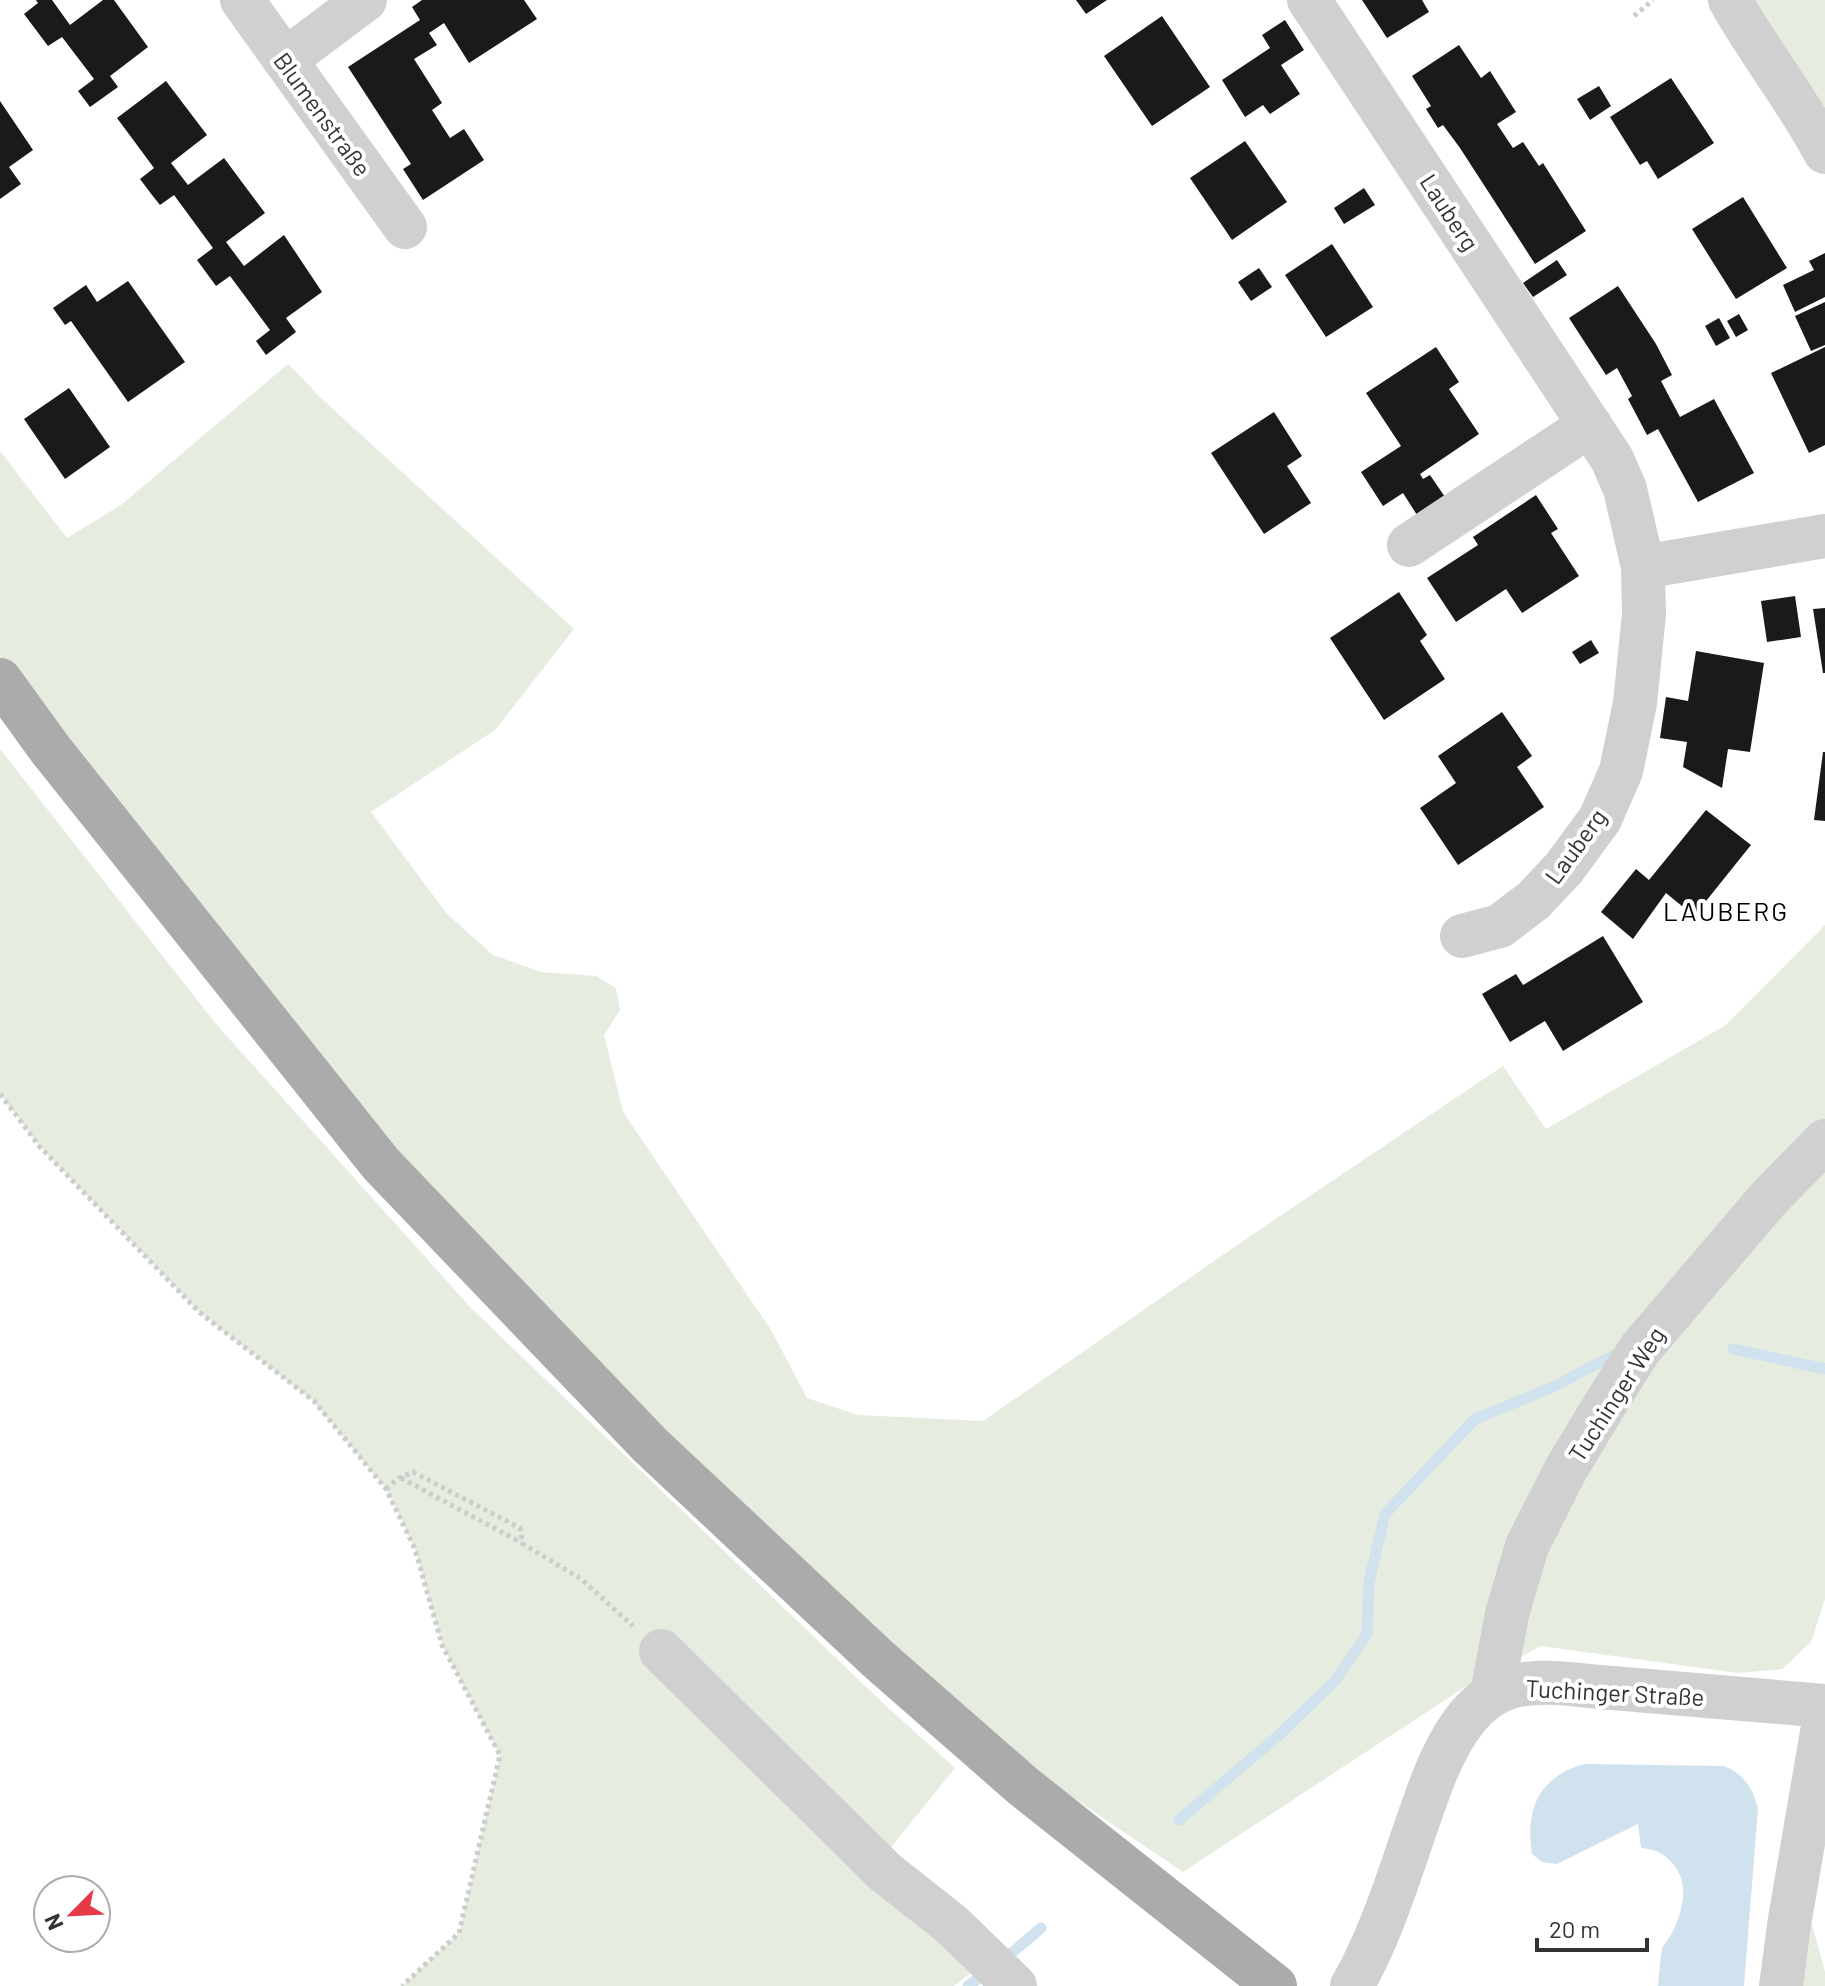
<svg xmlns="http://www.w3.org/2000/svg" width="1825" height="1986" font-family="Barlow,sans-serif">
  <style>
    .green { fill: #e6ecdf }
    .water { fill: #cfe2ee }
    .lines { fill: none; stroke-linecap: round; stroke-linejoin: round }
    .stream { stroke: #cfe2ee; stroke-width: 11 }
    .building { fill: #1a1a1a }
    .path { stroke: #cdcdcd; stroke-width: 5; stroke-dasharray: 4 4; stroke-linecap: butt }
    .minor { stroke: #d0d0d0; stroke-width: 44 }
    .major { stroke: #ababab; stroke-width: 44 }
    .labels { text-anchor: middle; dominant-baseline: central; stroke-width: 8; stroke-linejoin: round; paint-order: stroke }
    .street-label { font-size: 24px; fill: #333; stroke: #fff }
    .neighbourhood-label { font-size: 26px; letter-spacing: 2px; fill: #000; stroke: #fff }
  </style>
  <rect width="100%" height="100%" fill="#fff"/>
  <path class="green" d="M 1747,0 L 1825,0 L 1825,116 Z
    M 288,364 L 323,400 L 574,629 L 495,730 L 371,812 L 447,914 L 493,955 L 541,972 L 596,976 L 616,988 L 620,1010 L 604,1035 L 623,1112 L 771,1330 L 807,1398 L 858,1415 L 983,1421 L 1246,1239 L 1503,1066 L 1546,1129 L 1726,1025 L 1825,925 L 1825,1599 L 1811,1642 L 1782,1669 L 1738,1673 L 1541,1646 L 1474,1681 L 1183,1872 L 1041,1776 L 887,1646 L 665,1431 L 395,1153 L 62,741 L 0,656 L 0,451 L 67,538 L 121,505 Z
    M 0,749 L 216,1024 L 471,1308 L 886,1706 L 955,1768 L 871,1872 L 972,1972 L 954,1986 L 402,1986 L 459,1933 L 500,1756 L 442,1645 L 415,1549 L 386,1489 L 314,1402 L 199,1312 L 40,1147 L 0,1094 Z
    M 1812,1924 L 1825,1972 L 1825,1986 L 1803,1986 Z"/>
  <path class="water" d="M 1584,1764 L 1724,1766 C 1744,1774 1752,1787 1758,1808 L 1744,1986 L 1658,1986 C 1659,1974 1660,1961 1662,1949 C 1664,1943 1669,1939 1672,1933 C 1683,1911 1690,1884 1673,1864 C 1664,1853 1655,1849 1641,1848 L 1638,1824 L 1557,1864 L 1542,1862 L 1532,1854 C 1525,1809 1539,1777 1584,1764 Z"/>
  <g class="lines">
    <path class="stream" d="M 1733,1349 L 1825,1369
      M 1179,1820 L 1279,1735 L 1335,1681 L 1367,1634 L 1369,1582 L 1385,1514 L 1475,1419 L 1553,1387 L 1618,1353
      M 1007,1957 L 1041,1928
      M 968,1986 L 987,1972"/>
  </g>
  <path class="building" d="M 36,0 L 52,0 L 70,25 L 103,0 L 114,0 L 148,47 L 110,76 L 118,87 L 90,107 L 78,91 L 94,79 L 62,37 L 48,46 L 24,14 L 38,3 Z
    M 422,0 L 524,0 L 537,19 L 469,63 L 444,23 L 429,33 L 437,45 L 414,59 L 442,103 L 432,110 L 450,138 L 464,129 L 484,160 L 423,200 L 403,169 L 411,164 L 348,67 L 420,20 L 412,7 Z
    M 1076,0 L 1107,0 L 1086,14 Z
    M 1362,0 L 1422,0 L 1429,12 L 1387,38 Z
    M 1162,16 L 1210,87 L 1152,126 L 1104,56 Z
    M 1285,20 L 1304,50 L 1281,65 L 1300,94 L 1270,114 L 1263,105 L 1245,117 L 1222,80 L 1270,48 L 1262,35 Z
    M 1459,45 L 1481,78 L 1490,71 L 1516,112 L 1497,124 L 1513,148 L 1523,142 L 1539,166 L 1543,163 L 1586,231 L 1535,264 L 1460,148 L 1443,125 L 1438,128 L 1426,109 L 1431,106 L 1412,76 Z
    M 1671,78 L 1714,143 L 1658,179 L 1647,161 L 1640,165 L 1610,117 Z
    M 166,81 L 207,135 L 171,163 L 188,185 L 224,158 L 265,213 L 226,242 L 244,266 L 284,235 L 322,292 L 286,318 L 296,332 L 266,355 L 256,341 L 270,330 L 230,276 L 216,286 L 197,260 L 213,248 L 174,195 L 160,205 L 152,195 L 140,179 L 154,168 L 117,118 Z
    M 1599,86 L 1611,106 L 1590,120 L 1577,99 Z
    M 0,101 L 33,150 L 9,167 L 21,184 L 0,199 Z
    M 1245,141 L 1287,202 L 1232,240 L 1190,178 Z
    M 1364,188 L 1375,205 L 1344,224 L 1334,208 Z
    M 1743,197 L 1787,268 L 1736,299 L 1692,229 Z
    M 1332,244 L 1373,307 L 1326,337 L 1285,275 Z
    M 1825,253 L 1825,297 L 1795,312 L 1783,285 L 1814,270 L 1809,261 Z
    M 1557,260 L 1567,275 L 1533,297 L 1523,283 Z
    M 1259,268 L 1272,287 L 1251,301 L 1238,282 Z
    M 128,281 L 185,362 L 128,402 L 71,321 L 65,325 L 53,308 L 86,285 L 97,302 Z
    M 1618,286 L 1656,344 L 1672,375 L 1661,381 L 1680,417 L 1714,399 L 1754,473 L 1698,502 L 1658,429 L 1647,435 L 1628,399 L 1632,396 L 1617,368 L 1606,375 L 1569,318 Z
    M 1825,302 L 1825,345 L 1811,351 L 1795,316 Z
    M 1739,314 L 1748,330 L 1736,337 L 1727,321 Z
    M 1719,318 L 1730,338 L 1716,346 L 1705,326 Z
    M 1436,347 L 1459,382 L 1449,389 L 1479,434 L 1420,474 L 1423,479 L 1430,475 L 1445,497 L 1417,515 L 1403,493 L 1383,506 L 1361,472 L 1401,446 L 1366,393 Z
    M 1825,347 L 1825,445 L 1809,453 L 1771,373 Z
    M 69,388 L 110,447 L 65,479 L 24,419 Z
    M 1274,412 L 1302,456 L 1287,466 L 1311,503 L 1264,534 L 1211,453 Z
    M 1536,495 L 1558,529 L 1551,533 L 1579,576 L 1522,613 L 1506,589 L 1456,622 L 1427,578 L 1478,545 L 1473,537 Z
    M 1399,592 L 1427,635 L 1420,641 L 1445,679 L 1384,720 L 1330,638 Z
    M 1795,596 L 1801,637 L 1767,642 L 1761,601 Z
    M 1825,608 L 1825,673 L 1823,673 L 1813,609 Z
    M 1591,640 L 1599,653 L 1580,664 L 1572,652 Z
    M 1696,651 L 1764,663 L 1750,752 L 1728,749 L 1722,788 L 1683,767 L 1687,742 L 1660,738 L 1666,697 L 1688,701 Z
    M 1502,712 L 1532,756 L 1517,767 L 1544,807 L 1458,865 L 1420,808 L 1456,783 L 1438,756 Z
    M 1823,752 L 1825,752 L 1825,821 L 1814,820 Z
    M 1706,810 L 1751,845 L 1694,916 L 1666,893 L 1633,939 L 1601,912 L 1636,869 L 1649,880 Z
    M 1603,936 L 1643,1002 L 1563,1051 L 1545,1021 L 1510,1042 L 1482,994 L 1516,974 L 1523,985 Z"/>
  <g class="lines">
    <path class="path" d="M 1634,16 L 1653,0
      M 0,1094 L 40,1147 L 199,1312 L 314,1401 L 386,1489 L 415,1549 L 442,1645 L 500,1755 L 459,1933 L 402,1986
      M 401,1478 L 522,1543
      M 386,1489 L 399,1478 L 413,1472 L 520,1528 L 523,1544 L 581,1579 L 633,1626"/>
    <path class="minor" d="M 242,0 L 405,227
      M 1309,0 L 1612,459 L 1625,489 L 1643,567 L 1644,614 L 1635,703 L 1621,771 L 1600,819 L 1564,868 L 1534,900 L 1500,926 L 1462,936
      M 1730,0 C 1759,52 1797,99 1825,152
      M 285,60 L 365,0
      M 1409,545 L 1590,425
      M 1643,567 L 1825,536
      M 661,1651 L 885,1872 L 951,1924 L 1015,1986
      M 1492,1695 L 1507,1614 L 1527,1546 L 1566,1469 L 1604,1406 L 1640,1349 L 1769,1198 L 1825,1141
      M 1352,1986 C 1389,1921 1407,1846 1434,1777 C 1448,1742 1471,1698 1510,1687 C 1542,1678 1581,1686 1613,1688 C 1684,1694 1754,1700 1825,1706
      M 1781,1986 L 1790,1919 L 1825,1715"/>
    <path class="major" d="M 0,680 L 50,749 L 381,1164 L 650,1445 L 878,1659 L 1023,1786 L 1275,1986"/>
  </g>
  <g class="labels">
    <g class="street-label">
      <text transform="translate(323 114) rotate(54)">Blumenstraße</text>
      <text transform="translate(1450 212) rotate(57)">Lauberg</text>
      <text transform="translate(1575 846) rotate(-54)">Lauberg</text>
      <text transform="translate(1616 1394) rotate(-57)">Tuchinger Weg</text>
      <text transform="translate(1615 1692) rotate(3)">Tuchinger Straße</text>
    </g>
    <g class="neighbourhood-label">
      <text x="1726" y="910">LAUBERG</text>
    </g>
  </g>
  <g transform="translate(72 1914) rotate(246)"><circle r="38" fill="#ffffff" stroke="#adadad" stroke-width="2"/>
  <path d="M0-6L14 30L0 20L-14 30Z" fill="#e63946"/>
  <text y="-12" font-size="22" font-weight="bold" text-anchor="middle" fill="#333333">N</text>
  </g>
  <path d="M1537 1938v12h110v-12" fill="none" stroke="#333333" stroke-width="4"/>
  <text x="1549" y="1938" font-size="24" fill="#333333" stroke="#ffffff" stroke-width="6" paint-order="stroke">20 m</text>
</svg>
